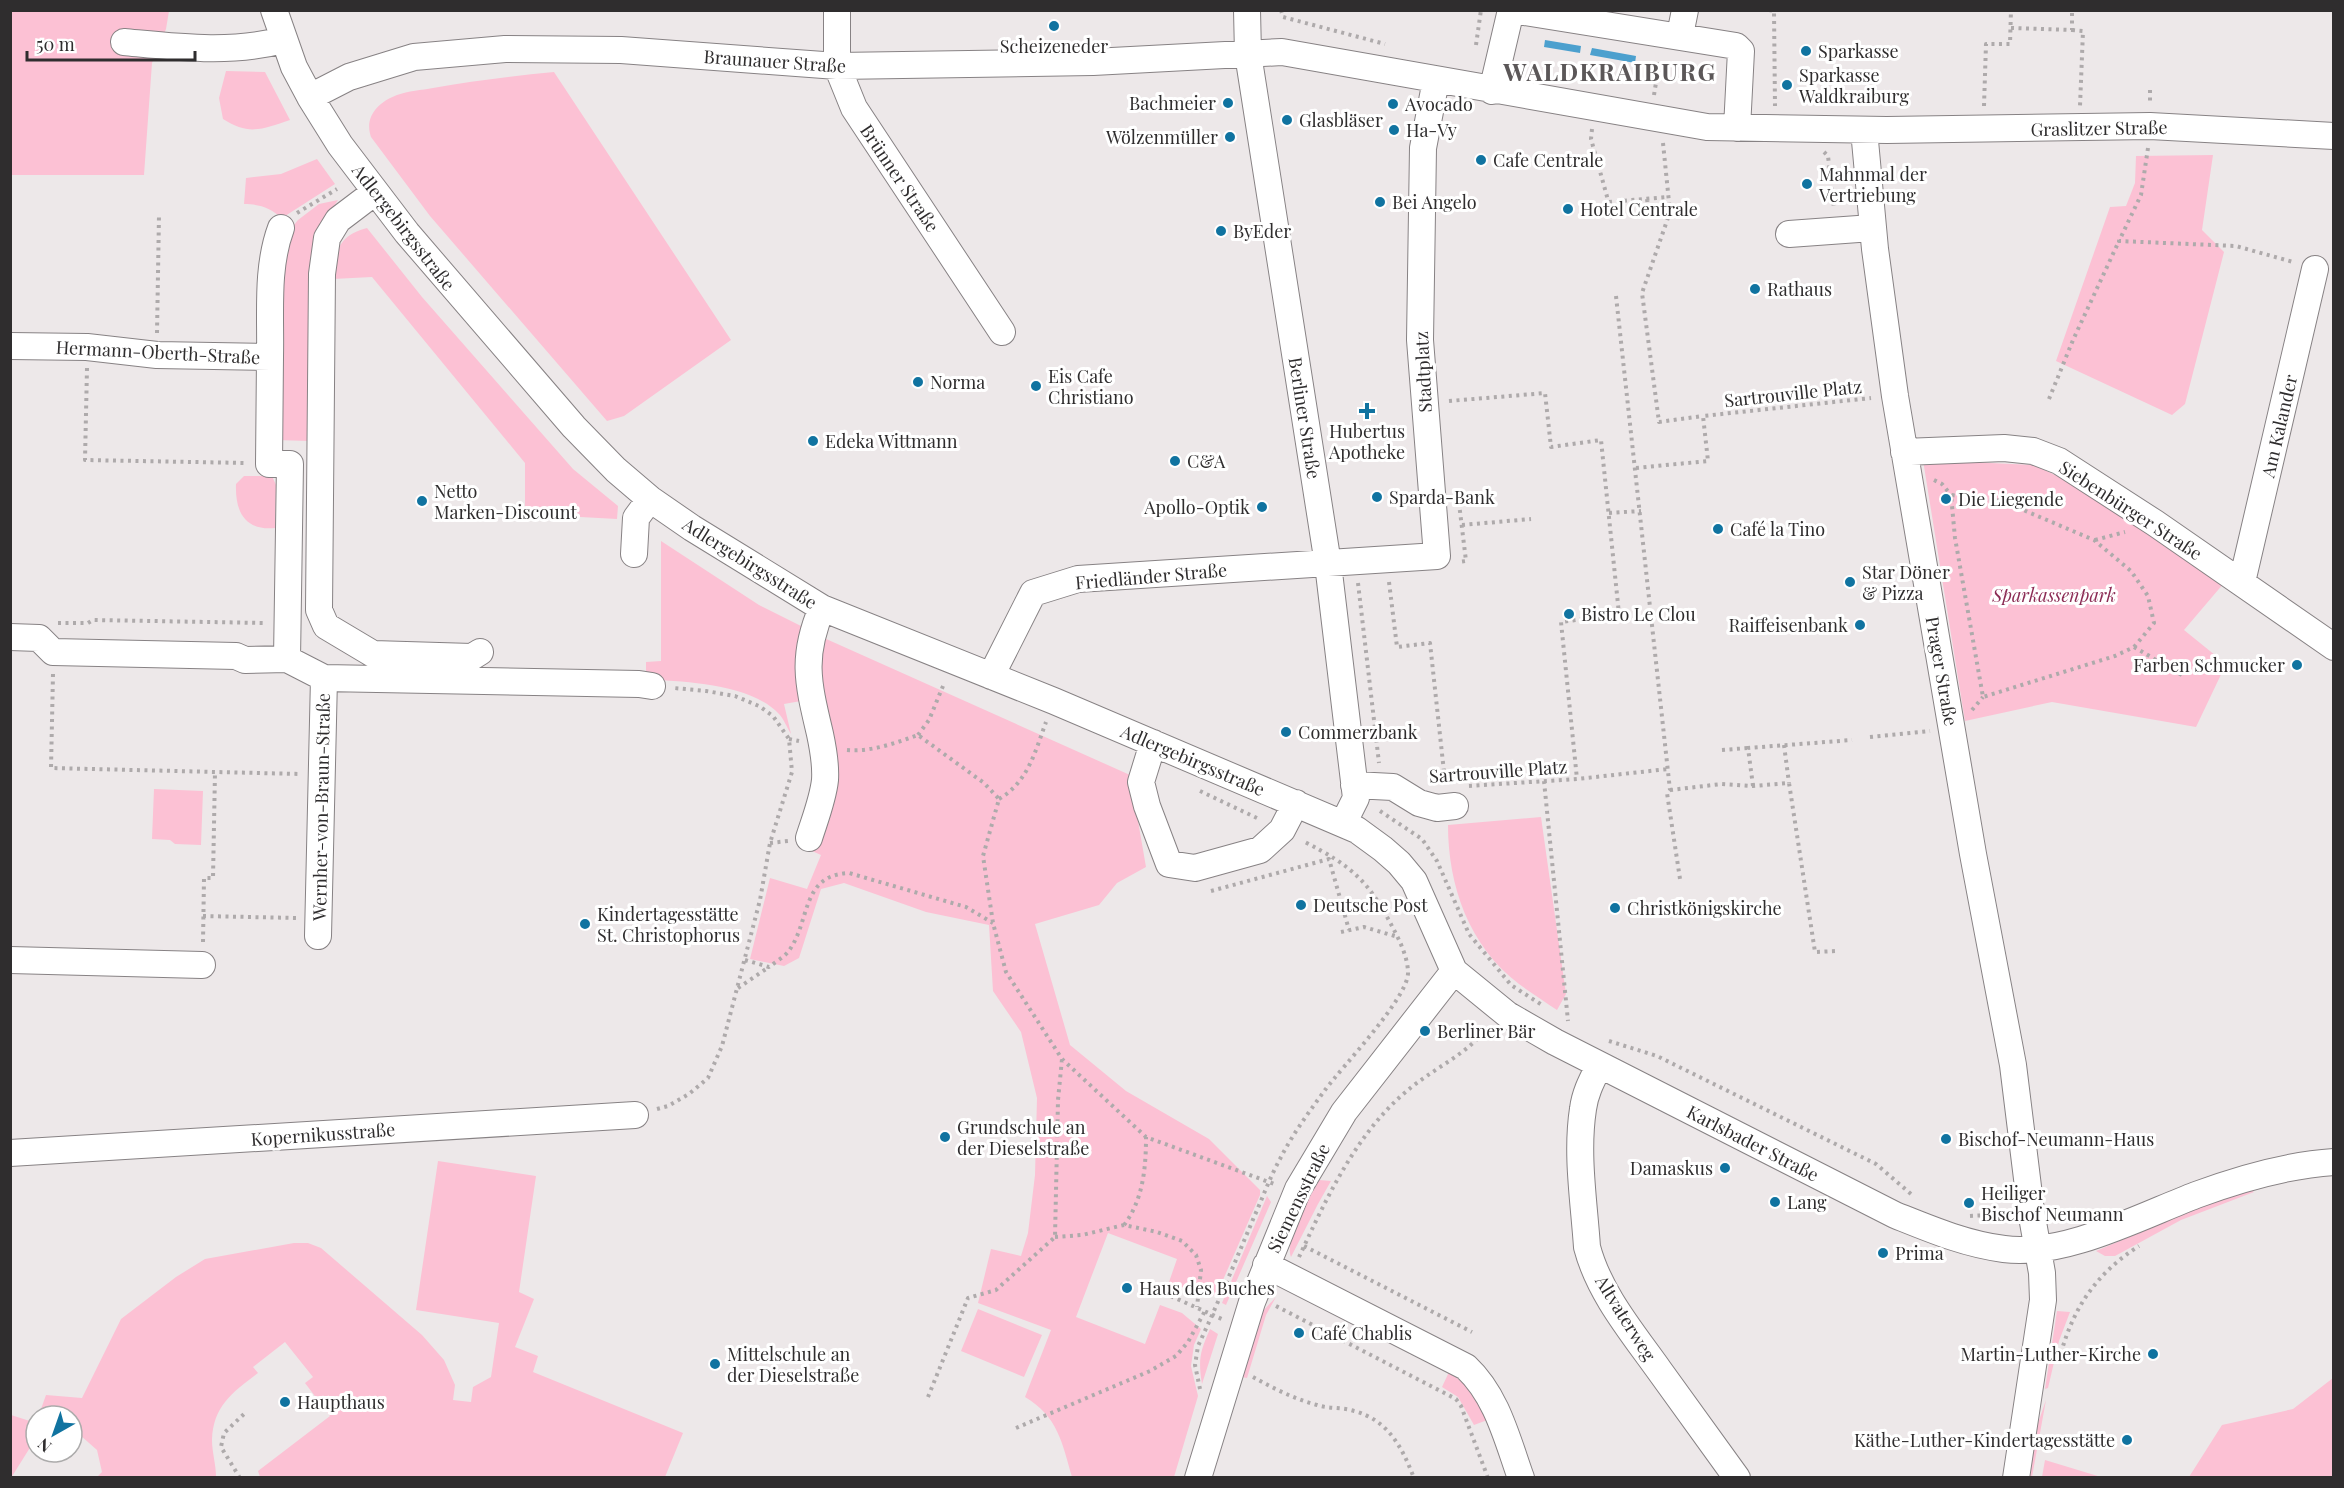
<svg xmlns="http://www.w3.org/2000/svg" width="2344" height="1488" font-family="'Playfair Display',serif">
  <style>
    .green { fill: #fcc1d4 }
    .water { fill: #4ca0ce }
    .lines { fill: none; stroke-linecap: round; stroke-linejoin: round }
    .minor-casing { stroke: #878284; stroke-width: 28 }
    .path { stroke: #aeaaab; stroke-width: 4; stroke-dasharray: 3 4.5; stroke-linecap: butt }
    .minor { stroke: #fff; stroke-width: 26 }
    .poi-dot { fill: #1073a0; stroke: #fff; stroke-width: 2 }
    .labels { text-anchor: middle; dominant-baseline: central; stroke-width: 6; stroke-linejoin: round; paint-order: stroke }
    .poi-label { font-size: 18px; fill: #2f2d2e; stroke: #fff; text-anchor: start }
    .street-label { font-size: 18px; fill: #2f2d2e; stroke: #fff }
    .park-label { font-size: 18px; font-style: italic; fill: #8b2b54; stroke: #fff }
    .district-label { font-size: 24px; font-weight: bold; letter-spacing: 1.5px; fill: #5b5758; stroke: #fff }
  </style>
  <rect width="100%" height="100%" fill="#ede8e9"/>
  <path class="green" d="M 10,11 L 169,11 L 166,29 L 152,63 L 144,175 L 11,175 Z
    M 226,71 L 265,72 L 290,120 C 263,129 249,136 223,119 L 219,98 Z
    M 554,72 L 731,340 L 624,416 L 607,421 L 430,216 L 371,137 C 364,117 378,102 397,95 C 408,91 422,90 433,88 C 473,81 513,76 554,72 Z
    M 2213,155 L 2202,230 L 2224,252 L 2185,404 L 2172,415 L 2056,361 L 2110,207 L 2126,206 L 2135,183 L 2136,156 Z
    M 317,159 L 335,184 L 282,218 C 270,208 260,204 244,204 L 246,178 L 281,174 Z
    M 338,200 L 329,214 L 309,441 L 276,440 L 279,273 L 288,232 L 298,220 L 319,204 Z
    M 367,228 L 422,297 L 573,469 L 618,506 L 617,519 L 525,514 L 525,463 L 372,277 L 333,279 C 334,252 339,235 367,228 Z
    M 1923,460 L 2034,465 L 2097,495 L 2224,583 L 2184,630 L 2226,664 L 2196,727 L 2052,702 L 1965,721 Z
    M 244,476 L 272,476 L 276,485 L 275,528 C 245,531 235,512 236,484 Z
    M 661,541 L 759,605 L 805,628 L 801,701 L 784,704 L 791,734 C 787,728 784,719 779,714 C 750,683 685,682 646,679 L 646,662 L 661,661 Z
    M 824,638 L 1130,775 L 1146,867 L 1117,883 L 1099,905 L 1035,924 L 1070,1045 L 1126,1091 L 1209,1139 L 1260,1190 L 1260,1195 L 1216,1296 L 1194,1292 L 1169,1282 L 1177,1259 L 1108,1233 L 1076,1317 L 1145,1344 L 1160,1305 L 1182,1313 L 1201,1329 L 1194,1345 L 1191,1366 L 1198,1396 L 1174,1477 L 1072,1477 C 1062,1442 1058,1417 1025,1397 L 1051,1330 L 978,1303 L 991,1249 L 1021,1256 L 1028,1233 L 1035,1175 L 1037,1098 L 1021,1032 L 993,991 L 989,925 L 926,912 L 844,883 L 821,889 L 799,958 L 784,966 L 750,959 L 770,878 L 807,889 L 821,855 L 812,851 L 836,783 L 819,662 Z
    M 154,789 L 203,791 L 201,845 L 175,844 L 170,840 L 152,839 Z
    M 1541,817 L 1566,994 L 1557,1010 C 1544,1001 1531,993 1519,984 C 1469,946 1448,886 1448,825 Z
    M 438,1161 L 536,1176 L 519,1292 L 534,1299 L 515,1347 L 538,1356 L 533,1372 L 683,1433 L 665,1477 L 260,1477 L 258,1471 L 330,1416 L 305,1383 L 313,1377 L 285,1342 L 253,1367 L 258,1373 C 233,1392 213,1406 212,1440 C 212,1452 216,1465 216,1477 L 97,1477 L 102,1472 L 97,1450 L 72,1428 L 72,1416 L 52,1416 L 41,1409 L 46,1395 L 82,1398 L 121,1319 L 176,1277 L 205,1259 L 294,1243 L 308,1243 L 321,1248 L 422,1335 L 444,1360 L 455,1385 L 453,1400 L 471,1402 L 473,1387 L 491,1377 L 499,1323 L 416,1310 Z
    M 1319,1180 L 1331,1181 L 1318,1204 L 1291,1257 C 1284,1240 1310,1196 1319,1180 Z
    M 2251,1190 L 2254,1192 L 2181,1220 L 2115,1256 L 2105,1256 L 2096,1251 L 2200,1207 Z
    M 1267,1196 L 1271,1202 L 1226,1305 L 1222,1303 Z
    M 1276,1297 L 1266,1315 L 1247,1378 L 1242,1377 L 1262,1312 Z
    M 978,1309 L 1042,1335 L 1024,1377 L 961,1351 Z
    M 2057,1311 L 2070,1312 L 2059,1341 L 2048,1388 L 2045,1389 Z
    M 1210,1329 L 1218,1334 L 1202,1384 C 1198,1359 1200,1352 1210,1329 Z
    M 1449,1372 L 1466,1385 L 1490,1419 L 1474,1425 L 1458,1397 L 1442,1387 Z
    M 2333,1378 L 2333,1477 L 2189,1477 L 2222,1425 L 2293,1409 Z
    M 2046,1400 L 2032,1477 L 2028,1478 L 2035,1432 Z
    M 11,1415 L 36,1423 L 36,1438 L 11,1478 Z
    M 2045,1460 L 2101,1477 L 2042,1477 Z"/>
  <path class="water" d="M 1545,40 L 1581,46 L 1580,53 L 1544,47 Z
    M 1592,48 L 1636,56 L 1635,63 L 1590,55 Z"/>
  <g class="lines">
    <defs>
      <path id="minor" d="M 274,10 L 294,67 L 310,97 L 340,145 L 407,233 L 574,427 L 616,470 L 650,499 L 692,528 L 822,608 L 1054,701 L 1357,830 L 1383,849 L 1399,863 L 1414,881 L 1454,971 L 1508,1015 L 1555,1042 L 1895,1215 C 1930,1229 1965,1244 2004,1249 C 2064,1257 2141,1216 2196,1195 C 2239,1179 2287,1165 2334,1162
        M 837,10 L 837,66 L 854,108 L 1002,332
        M 1247,10 L 1248,54 L 1328,564 L 1356,798 L 1343,824
        M 1512,10 L 1736,46 L 1741,51 L 1737,128
        M 1680,35 L 1685,10
        M 124,42 C 177,47 231,54 283,40
        M 1492,91 L 1511,10
        M 310,97 L 349,77 L 414,57 L 505,49 L 621,50 L 837,66 L 1093,62 L 1282,52 L 1707,127 L 1887,130 L 2150,126 L 2334,136
        M 1864,130 L 1875,249 L 1895,396 L 1973,854 L 2013,1065 L 2031,1211 L 2042,1273 L 2043,1300 L 2016,1478
        M 375,192 L 338,220 L 327,238 L 322,274 L 319,610 L 326,626 L 373,654 L 472,657 L 480,652
        M 1789,234 L 1872,228
        M 10,346 L 87,347 L 157,355 L 270,357 L 269,464 L 290,464 L 287,659
        M 270,357 C 271,314 266,268 281,228
        M 1904,452 L 2004,448 L 2033,451 L 2059,461 L 2155,523 L 2334,647
        M 634,554 L 636,518 L 650,499
        M 2242,582 L 2315,269
        M 10,637 L 39,638 L 53,652 L 236,656 L 245,660 L 287,659 L 324,678 L 318,936
        M 991,676 L 1033,593 L 1078,579 L 1437,556 L 1420,340 L 1423,148 L 1436,80
        M 324,678 L 639,684 L 652,686
        M 1153,743 L 1141,782 L 1147,806 L 1169,864 L 1195,868 L 1260,850 L 1282,830 L 1296,803
        M 1354,785 L 1393,787 L 1419,803 L 1437,808 L 1455,806
        M 809,838 C 815,819 823,799 825,780 C 826,765 823,748 820,734 C 808,683 801,657 822,608
        M 10,960 L 202,965
        M 1599,1066 C 1592,1080 1585,1093 1583,1109 C 1576,1154 1584,1202 1587,1247 C 1599,1293 1632,1332 1659,1370 C 1685,1406 1711,1442 1737,1478
        M 10,1153 L 635,1115
        M 1266,1265 L 1466,1367 C 1497,1396 1507,1439 1521,1478
        M 1198,1478 L 1252,1302 L 1298,1189 L 1344,1112 L 1454,971"/>
    </defs>
    <use href="#minor" class="minor-casing"/>
    <path class="path" d="M 1281,10 L 1283,17 L 1385,44
      M 1769,10 L 1774,11 L 1775,106
      M 2011,28 L 2072,30 L 2072,10
      M 2072,30 L 2083,31 L 2080,106
      M 1476,45 L 1481,10
      M 2150,90 L 2150,104
      M 1654,95 L 1660,58
      M 1984,106 L 1986,44 L 2010,44 L 2011,10
      M 1592,129 L 1591,139 L 1613,218
      M 1663,143 L 1670,212 L 1642,293 L 1659,422 L 1703,416
      M 2148,148 L 2141,195 L 2119,241 L 2236,246 L 2293,262
      M 1824,152 L 1828,156 L 1834,209
      M 1647,199 L 1649,214
      M 1609,202 L 1668,197
      M 297,213 L 337,189
      M 1616,296 L 1670,790 L 1667,793 L 1680,879
      M 157,333 L 159,215
      M 87,368 L 85,460 L 247,463
      M 2049,399 L 2073,340 L 2119,241
      M 1449,401 L 1545,393 L 1551,447 L 1601,440 L 1619,614 L 1561,622 L 1577,779
      M 1636,468 L 1708,461 L 1703,416 L 1871,398
      M 1934,480 L 1942,484 L 1951,495
      M 1458,495 L 1466,561 L 1459,562
      M 1609,513 L 1641,511
      M 1462,525 L 1531,519
      M 2095,540 L 2125,532
      M 1389,582 L 1397,647 L 1430,643 L 1444,772 L 1454,782
      M 1358,583 L 1379,763
      M 58,623 L 88,623 L 93,620 L 266,623
      M 2134,647 L 2154,623 L 2148,596 L 2131,571 L 2094,540 L 2002,501 L 1951,495 L 1955,538 L 1983,697 L 2115,656 L 2134,647 L 2185,677
      M 53,674 L 51,768 L 300,774
      M 1972,710 L 1983,697
      M 918,735 L 929,720 L 943,686
      M 1870,737 L 1930,731
      M 789,739 L 799,741
      M 1784,745 L 1789,783
      M 847,750 C 872,752 895,743 918,735 L 984,783 L 999,799 L 983,856 L 993,923 L 1006,972 L 1062,1059 L 1146,1137 L 1277,1185
      M 1722,750 L 1748,748
      M 1544,781 L 1568,1021
      M 1469,786 L 1577,779 L 1668,769
      M 1753,786 L 1748,748 L 1852,740
      M 1670,790 L 1722,784 L 1753,786 L 1789,783 L 1815,952 L 1836,951
      M 1200,791 L 1259,819
      M 999,799 C 1028,782 1035,752 1046,722
      M 1380,811 L 1422,839 L 1437,861 L 1469,934 L 1511,985 L 1542,1005
      M 770,843 L 788,841
      M 1211,891 L 1329,859 L 1349,930
      M 203,916 L 296,918
      M 1341,932 L 1364,927 L 1398,937
      M 203,942 L 204,878 L 213,878 L 215,772
      M 745,960 L 769,967 C 775,962 783,958 788,952 C 811,922 800,875 849,873 L 966,907 L 993,923
      M 738,988 L 769,967
      M 1609,1041 L 1657,1056 L 1876,1164 L 1911,1194
      M 657,1109 L 668,1106 L 689,1094 L 708,1078 L 722,1046 L 760,900 L 770,843 L 792,772 L 789,739 L 773,716 L 759,706 L 735,696 L 706,691 L 674,688
      M 1970,1216 L 2008,1214
      M 1124,1225 C 1143,1200 1146,1168 1146,1137
      M 1055,1237 L 1082,1235 L 1124,1225 L 1157,1232 L 1182,1241 L 1196,1255 L 1201,1270 L 1197,1307
      M 1304,1246 L 1472,1332
      M 1299,1257 C 1327,1197 1357,1132 1408,1090 C 1431,1070 1471,1052 1486,1028
      M 1164,1293 L 1224,1320
      M 1276,1306 L 1456,1399 L 1461,1406 L 1488,1478
      M 2061,1353 C 2074,1306 2098,1272 2139,1246
      M 1253,1377 C 1273,1388 1294,1399 1317,1405 C 1329,1409 1342,1407 1354,1411 C 1388,1420 1402,1447 1414,1478
      M 1200,1389 L 1195,1365 L 1198,1346 C 1218,1303 1236,1260 1254,1217 C 1263,1197 1270,1177 1280,1159 C 1292,1135 1309,1112 1325,1090 C 1342,1067 1408,998 1408,973 C 1408,959 1401,943 1394,930 C 1369,881 1352,866 1303,841
      M 928,1397 L 968,1298 L 996,1290 L 1055,1237 L 1058,1100 L 1062,1059
      M 1016,1428 L 1150,1371 L 1176,1356 L 1188,1342 L 1205,1311
      M 240,1478 L 221,1447 L 224,1433 L 244,1414"/>
    <use href="#minor" class="minor"/>
  </g>
  <g class="poi-dot">
    <circle cx="1054" cy="26" r="6"/>
    <circle cx="1806" cy="51" r="6"/>
    <circle cx="1787" cy="85" r="6"/>
    <circle cx="1228" cy="103" r="6"/>
    <circle cx="1393" cy="104" r="6"/>
    <circle cx="1287" cy="120" r="6"/>
    <circle cx="1394" cy="130" r="6"/>
    <circle cx="1230" cy="137" r="6"/>
    <circle cx="1481" cy="160" r="6"/>
    <circle cx="1807" cy="184" r="6"/>
    <circle cx="1380" cy="202" r="6"/>
    <circle cx="1568" cy="209" r="6"/>
    <circle cx="1221" cy="231" r="6"/>
    <circle cx="1755" cy="289" r="6"/>
    <circle cx="918" cy="382" r="6"/>
    <circle cx="1036" cy="386" r="6"/>
    <path d="M1364 402h6v6h6v6h-6v6h-6v-6h-6v-6h6z"/>
    <circle cx="813" cy="441" r="6"/>
    <circle cx="1175" cy="461" r="6"/>
    <circle cx="1377" cy="497" r="6"/>
    <circle cx="1946" cy="499" r="6"/>
    <circle cx="422" cy="501" r="6"/>
    <circle cx="1262" cy="507" r="6"/>
    <circle cx="1718" cy="529" r="6"/>
    <circle cx="1850" cy="582" r="6"/>
    <circle cx="1569" cy="614" r="6"/>
    <circle cx="1860" cy="625" r="6"/>
    <circle cx="2297" cy="665" r="6"/>
    <circle cx="1286" cy="732" r="6"/>
    <circle cx="1301" cy="905" r="6"/>
    <circle cx="1615" cy="908" r="6"/>
    <circle cx="585" cy="924" r="6"/>
    <circle cx="1425" cy="1031" r="6"/>
    <circle cx="945" cy="1137" r="6"/>
    <circle cx="1946" cy="1139" r="6"/>
    <circle cx="1725" cy="1168" r="6"/>
    <circle cx="1775" cy="1202" r="6"/>
    <circle cx="1969" cy="1203" r="6"/>
    <circle cx="1883" cy="1253" r="6"/>
    <circle cx="1127" cy="1288" r="6"/>
    <circle cx="1299" cy="1333" r="6"/>
    <circle cx="2153" cy="1354" r="6"/>
    <circle cx="715" cy="1364" r="6"/>
    <circle cx="285" cy="1402" r="6"/>
    <circle cx="2127" cy="1440" r="6"/>
  </g>
  <g class="labels">
    <g class="poi-label">
      <text x="1054" y="46" text-anchor="middle">Scheizeneder</text>
      <text x="1818" y="51">Sparkasse</text>
      <text x="1799" y="75">Sparkasse<tspan x="1799" dy="21">Waldkraiburg</tspan></text>
      <text x="1216" y="103" text-anchor="end">Bachmeier</text>
      <text x="1405" y="104">Avocado</text>
      <text x="1299" y="120">Glasbläser</text>
      <text x="1406" y="130">Ha-Vy</text>
      <text x="1218" y="137" text-anchor="end">Wölzenmüller</text>
      <text x="1493" y="160">Cafe Centrale</text>
      <text x="1819" y="174">Mahnmal der<tspan x="1819" dy="21">Vertriebung</tspan></text>
      <text x="1392" y="202">Bei Angelo</text>
      <text x="1580" y="209">Hotel Centrale</text>
      <text x="1233" y="231">ByEder</text>
      <text x="1767" y="289">Rathaus</text>
      <text x="1048" y="376">Eis Cafe<tspan x="1048" dy="21">Christiano</tspan></text>
      <text x="930" y="382">Norma</text>
      <text x="1367" y="431" text-anchor="middle">Hubertus<tspan x="1367" dy="21">Apotheke</tspan></text>
      <text x="825" y="441">Edeka Wittmann</text>
      <text x="1187" y="461">C&amp;A</text>
      <text x="434" y="491">Netto<tspan x="434" dy="21">Marken-Discount</tspan></text>
      <text x="1389" y="497">Sparda-Bank</text>
      <text x="1958" y="499">Die Liegende</text>
      <text x="1250" y="507" text-anchor="end">Apollo-Optik</text>
      <text x="1730" y="529">Café la Tino</text>
      <text x="1862" y="572">Star Döner<tspan x="1862" dy="21">&amp; Pizza</tspan></text>
      <text x="1581" y="614">Bistro Le Clou</text>
      <text x="1848" y="625" text-anchor="end">Raiffeisenbank</text>
      <text x="2285" y="665" text-anchor="end">Farben Schmucker</text>
      <text x="1298" y="732">Commerzbank</text>
      <text x="1313" y="905">Deutsche Post</text>
      <text x="1627" y="908">Christkönigskirche</text>
      <text x="597" y="914">Kindertagesstätte<tspan x="597" dy="21">St. Christophorus</tspan></text>
      <text x="1437" y="1031">Berliner Bär</text>
      <text x="957" y="1127">Grundschule an<tspan x="957" dy="21">der Dieselstraße</tspan></text>
      <text x="1958" y="1139">Bischof-Neumann-Haus</text>
      <text x="1713" y="1168" text-anchor="end">Damaskus</text>
      <text x="1981" y="1193">Heiliger<tspan x="1981" dy="21">Bischof Neumann</tspan></text>
      <text x="1787" y="1202">Lang</text>
      <text x="1895" y="1253">Prima</text>
      <text x="1139" y="1288">Haus des Buches</text>
      <text x="1311" y="1333">Café Chablis</text>
      <text x="727" y="1354">Mittelschule an<tspan x="727" dy="21">der Dieselstraße</tspan></text>
      <text x="2141" y="1354" text-anchor="end">Martin-Luther-Kirche</text>
      <text x="297" y="1402">Haupthaus</text>
      <text x="2115" y="1440" text-anchor="end">Käthe-Luther-Kindertagesstätte</text>
    </g>
    <g class="street-label">
      <text transform="translate(775 61) rotate(4)">Braunauer Straße</text>
      <text transform="translate(2099 128) rotate(-1)">Graslitzer Straße</text>
      <text transform="translate(900 178) rotate(56)">Brünner Straße</text>
      <text transform="translate(404 227) rotate(52)">Adlergebirgsstraße</text>
      <text transform="translate(158 352) rotate(3)">Hermann-Oberth-Straße</text>
      <text transform="translate(1423 372) rotate(-93)">Stadtplatz</text>
      <text transform="translate(1793 393) rotate(-6)">Sartrouville Platz</text>
      <text transform="translate(1305 418) rotate(81)">Berliner Straße</text>
      <text transform="translate(2279 426) rotate(-77)">Am Kalander</text>
      <text transform="translate(2131 510) rotate(33)">Siebenbürger Straße</text>
      <text transform="translate(750 563) rotate(32)">Adlergebirgsstraße</text>
      <text transform="translate(1151 576) rotate(-5)">Friedländer Straße</text>
      <text transform="translate(1942 671) rotate(80)">Prager Straße</text>
      <text transform="translate(1193 760) rotate(23)">Adlergebirgsstraße</text>
      <text transform="translate(1498 771) rotate(-4)">Sartrouville Platz</text>
      <text transform="translate(321 807) rotate(-89)">Wernher-von-Braun-Straße</text>
      <text transform="translate(323 1134) rotate(-4)">Kopernikusstraße</text>
      <text transform="translate(1753 1143) rotate(27)">Karlsbader Straße</text>
      <text transform="translate(1298 1198) rotate(-64)">Siemensstraße</text>
      <text transform="translate(1626 1318) rotate(58)">Altvaterweg</text>
    </g>
    <g class="park-label">
      <text x="2054" y="595">Sparkassenpark</text>
    </g>
    <g class="district-label">
      <text x="1610" y="71">WALDKRAIBURG</text>
    </g>
  </g>
  <rect width="2344" height="1488" fill="none" stroke="#2f2d2e" stroke-width="24"/>
  <g transform="translate(54 1434) rotate(220)"><circle r="28" fill="#ffffff" stroke="#acabab" stroke-width="1.5"/>
  <path d="M0-4.5L10 22L0 15L-10 22Z" fill="#1073a0"/>
  <text y="-9" font-size="16" font-weight="bold" text-anchor="middle" fill="#2f2d2e">N</text>
  </g>
  <path d="M27 51v9h168v-9" fill="none" stroke="#2f2d2e" stroke-width="3"/>
  <text x="36" y="51" font-size="18" fill="#2f2d2e" stroke="#ffffff" stroke-width="4.5" paint-order="stroke">50 m</text>
</svg>
